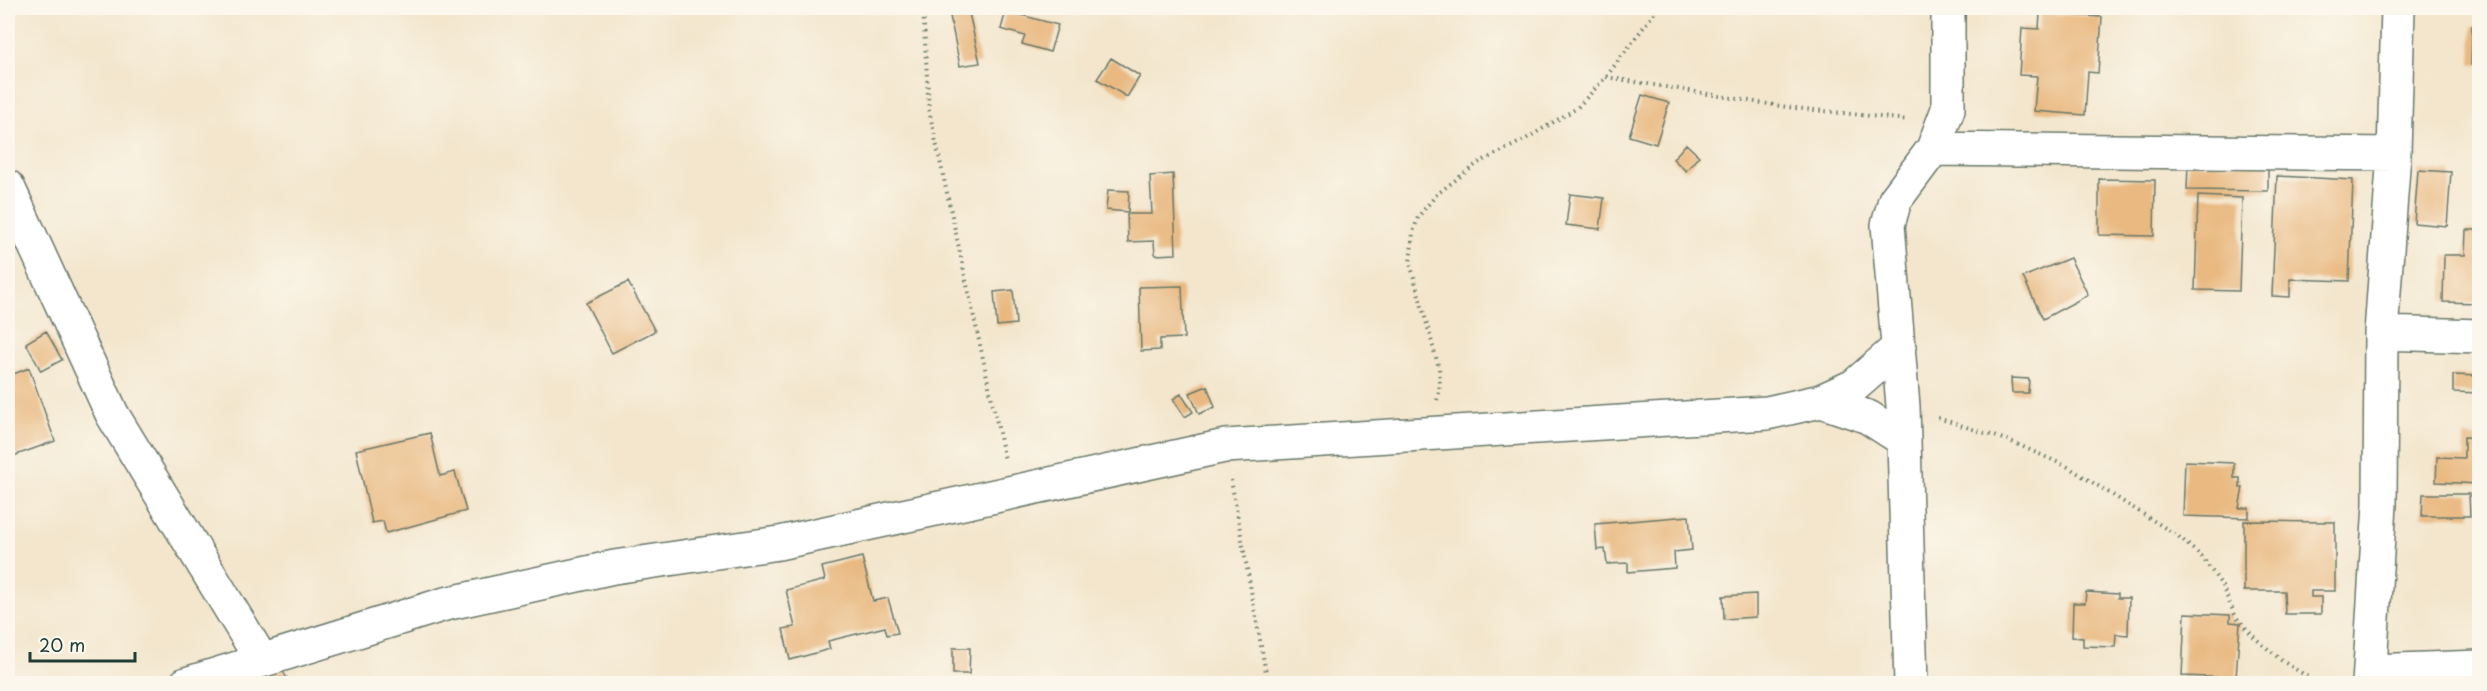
<svg xmlns="http://www.w3.org/2000/svg" width="2487" height="691" font-family="'Playpen Sans',sans-serif">
  <style>
    .building { fill: #e9b981 }
    .lines { fill: none; stroke-linecap: round; stroke-linejoin: round }
    .minor-casing { stroke: #69786a; stroke-width: 36 }
    .path { stroke: #69786a; stroke-width: 4; stroke-dasharray: 1.5 4.5; stroke-linecap: butt }
    .minor { stroke: #fff; stroke-width: 33 }
  </style>
  <rect width="100%" height="100%" fill="#fbf7ec"/>
  <filter id="ink" filterUnits="userSpaceOnUse"><feTurbulence type="fractalNoise" baseFrequency=".0167" numOctaves="2"/><feDisplacementMap in="SourceGraphic" scale="12" xChannelSelector="R" yChannelSelector="G"/><feConvolveMatrix kernelMatrix="1 2 1 2 8 2 1 2 1" color-interpolation-filters="sRGB"/></filter>
  <filter id="wash" filterUnits="userSpaceOnUse"><feTurbulence type="fractalNoise" baseFrequency=".008" numOctaves="4" result="noise"/><feDisplacementMap in="SourceGraphic" scale="24" xChannelSelector="R" yChannelSelector="G"/><feGaussianBlur stdDeviation="1.35" result="paint"/><feColorMatrix in="noise" values="0 0 0 0 0 0 0 0 0 0 0 0 0 0 0 0 0 1.4 0 .05"/><feComposite in="paint" operator="in"/></filter>
  <g filter="url(#wash)">
    <rect width="100%" height="100%" fill="#f3e6cd"/>
    <g id="blocks">
      <path class="building" d="M 968,8 L 980,63 L 960,66 L 949,11 Z
        M 1006,11 L 1058,25 L 1050,52 L 1022,44 L 1025,36 L 1001,29 Z
        M 2040,13 L 2102,17 L 2098,73 L 2088,72 L 2085,115 L 2034,111 L 2037,76 L 2019,75 L 2022,28 L 2039,29 Z
        M 2472,26 L 2480,26 L 2480,65 L 2471,65 Z
        M 1111,58 L 1140,76 L 1127,97 L 1097,79 Z
        M 1642,95 L 1669,103 L 1656,144 L 1629,136 Z
        M 1686,144 L 1699,156 L 1686,171 L 1673,159 Z
        M 2188,163 L 2268,165 L 2268,191 L 2187,190 Z
        M 2418,170 L 2451,172 L 2447,226 L 2414,223 Z
        M 1173,174 L 1176,254 L 1155,255 L 1154,241 L 1128,242 L 1127,214 L 1152,214 L 1150,176 Z
        M 2277,176 L 2353,180 L 2349,281 L 2290,279 L 2290,297 L 2272,296 Z
        M 2099,179 L 2155,180 L 2154,236 L 2099,235 Z
        M 1108,190 L 1129,191 L 1128,212 L 1106,210 Z
        M 1570,194 L 1604,198 L 1600,229 L 1566,225 Z
        M 2198,196 L 2242,198 L 2239,291 L 2195,290 Z
        M 2466,230 L 2480,230 L 2478,303 L 2443,302 L 2444,255 L 2465,255 Z
        M 2070,258 L 2088,295 L 2043,319 L 2023,277 Z
        M 628,282 L 655,331 L 612,353 L 586,303 Z
        M 1182,286 L 1184,338 L 1160,339 L 1160,350 L 1141,351 L 1139,287 Z
        M 1013,290 L 1016,324 L 997,326 L 994,292 Z
        M 46,331 L 62,360 L 41,371 L 26,343 Z
        M 29,368 L 55,441 L 8,458 L 8,376 Z
        M 2453,375 L 2480,376 L 2480,393 L 2453,392 Z
        M 2011,378 L 2029,379 L 2028,393 L 2012,393 Z
        M 1207,386 L 1215,407 L 1199,414 L 1190,393 Z
        M 1181,394 L 1193,412 L 1185,417 L 1173,399 Z
        M 430,433 L 440,476 L 455,472 L 466,511 L 386,533 L 383,521 L 372,523 L 356,450 Z
        M 2464,437 L 2480,438 L 2480,484 L 2436,482 L 2437,457 L 2464,458 Z
        M 2185,461 L 2234,463 L 2234,478 L 2240,478 L 2240,488 L 2243,488 L 2239,508 L 2249,508 L 2249,518 L 2183,516 Z
        M 2423,494 L 2469,494 L 2470,516 L 2422,516 Z
        M 1689,516 L 1692,550 L 1674,552 L 1675,568 L 1628,572 L 1628,563 L 1607,564 L 1605,549 L 1597,550 L 1595,524 Z
        M 2244,521 L 2335,522 L 2335,591 L 2311,591 L 2311,597 L 2321,597 L 2321,614 L 2285,614 L 2284,591 L 2244,591 Z
        M 862,557 L 873,601 L 888,598 L 898,633 L 887,635 L 885,627 L 828,641 L 830,649 L 790,660 L 783,629 L 795,627 L 786,590 L 825,580 L 822,567 Z
        M 2086,592 L 2118,594 L 2118,598 L 2129,598 L 2128,635 L 2116,634 L 2115,647 L 2083,646 L 2083,638 L 2072,637 L 2073,603 L 2085,603 Z
        M 1756,594 L 1756,617 L 1724,619 L 1723,596 Z
        M 2185,613 L 2230,615 L 2230,622 L 2240,623 L 2236,678 L 2182,676 Z
        M 953,648 L 970,648 L 969,674 L 953,674 Z
        M 282,670 L 290,684 L 257,684 Z"/>
    </g>
  </g>
  <g filter="url(#ink)">
    <use href="#blocks" fill-opacity="0" stroke="#69786a" stroke-width="1.5"/>
    <g class="lines">
      <defs>
        <path id="minor" d="M 1933,149 L 2394,154
          M 8,187 L 112,414 L 261,659
          M 2381,333 L 2480,336
          M 1821,401 L 1868,417 L 1904,440
          M 2370,671 L 2480,667
          M 186,684 L 445,604 L 614,567 L 779,543 L 1225,446 L 1767,413 L 1821,401 L 1854,386 L 1899,347
          M 1911,684 L 1903,406 L 1888,225 L 1895,200 L 1933,149 L 1948,109 L 1948,8
          M 2369,684 L 2380,504 L 2381,333 L 2394,154 L 2398,8"/>
      </defs>
      <use href="#minor" class="minor-casing"/>
      <path class="path" d="M 923,8 L 929,110 L 1005,460
        M 1606,77 L 1786,107 L 1908,120
        M 1437,400 L 1440,385 L 1439,368 L 1410,263 L 1413,233 L 1418,217 L 1437,194 L 1478,163 L 1524,140 L 1577,108 L 1606,77 L 1658,8
        M 1938,418 L 2010,441 L 2068,467 L 2178,536 L 2202,557 L 2221,584 L 2236,617 L 2255,638 L 2281,660 L 2319,684
        M 1231,480 L 1268,684
        M 2175,684 L 2175,680 L 2275,684"/>
      <use href="#minor" class="minor"/>
    </g>
  </g>
  <rect width="2487" height="691" fill="none" stroke="#fbf7ec" stroke-width="30"/>
  <path d="M30 652v9h105v-9" fill="none" stroke="#1f3d34" stroke-width="3"/>
  <text x="39" y="652" font-size="18" fill="#1f3d34" stroke="#fbf7ec" stroke-width="4.5" paint-order="stroke">20 m</text>
</svg>
